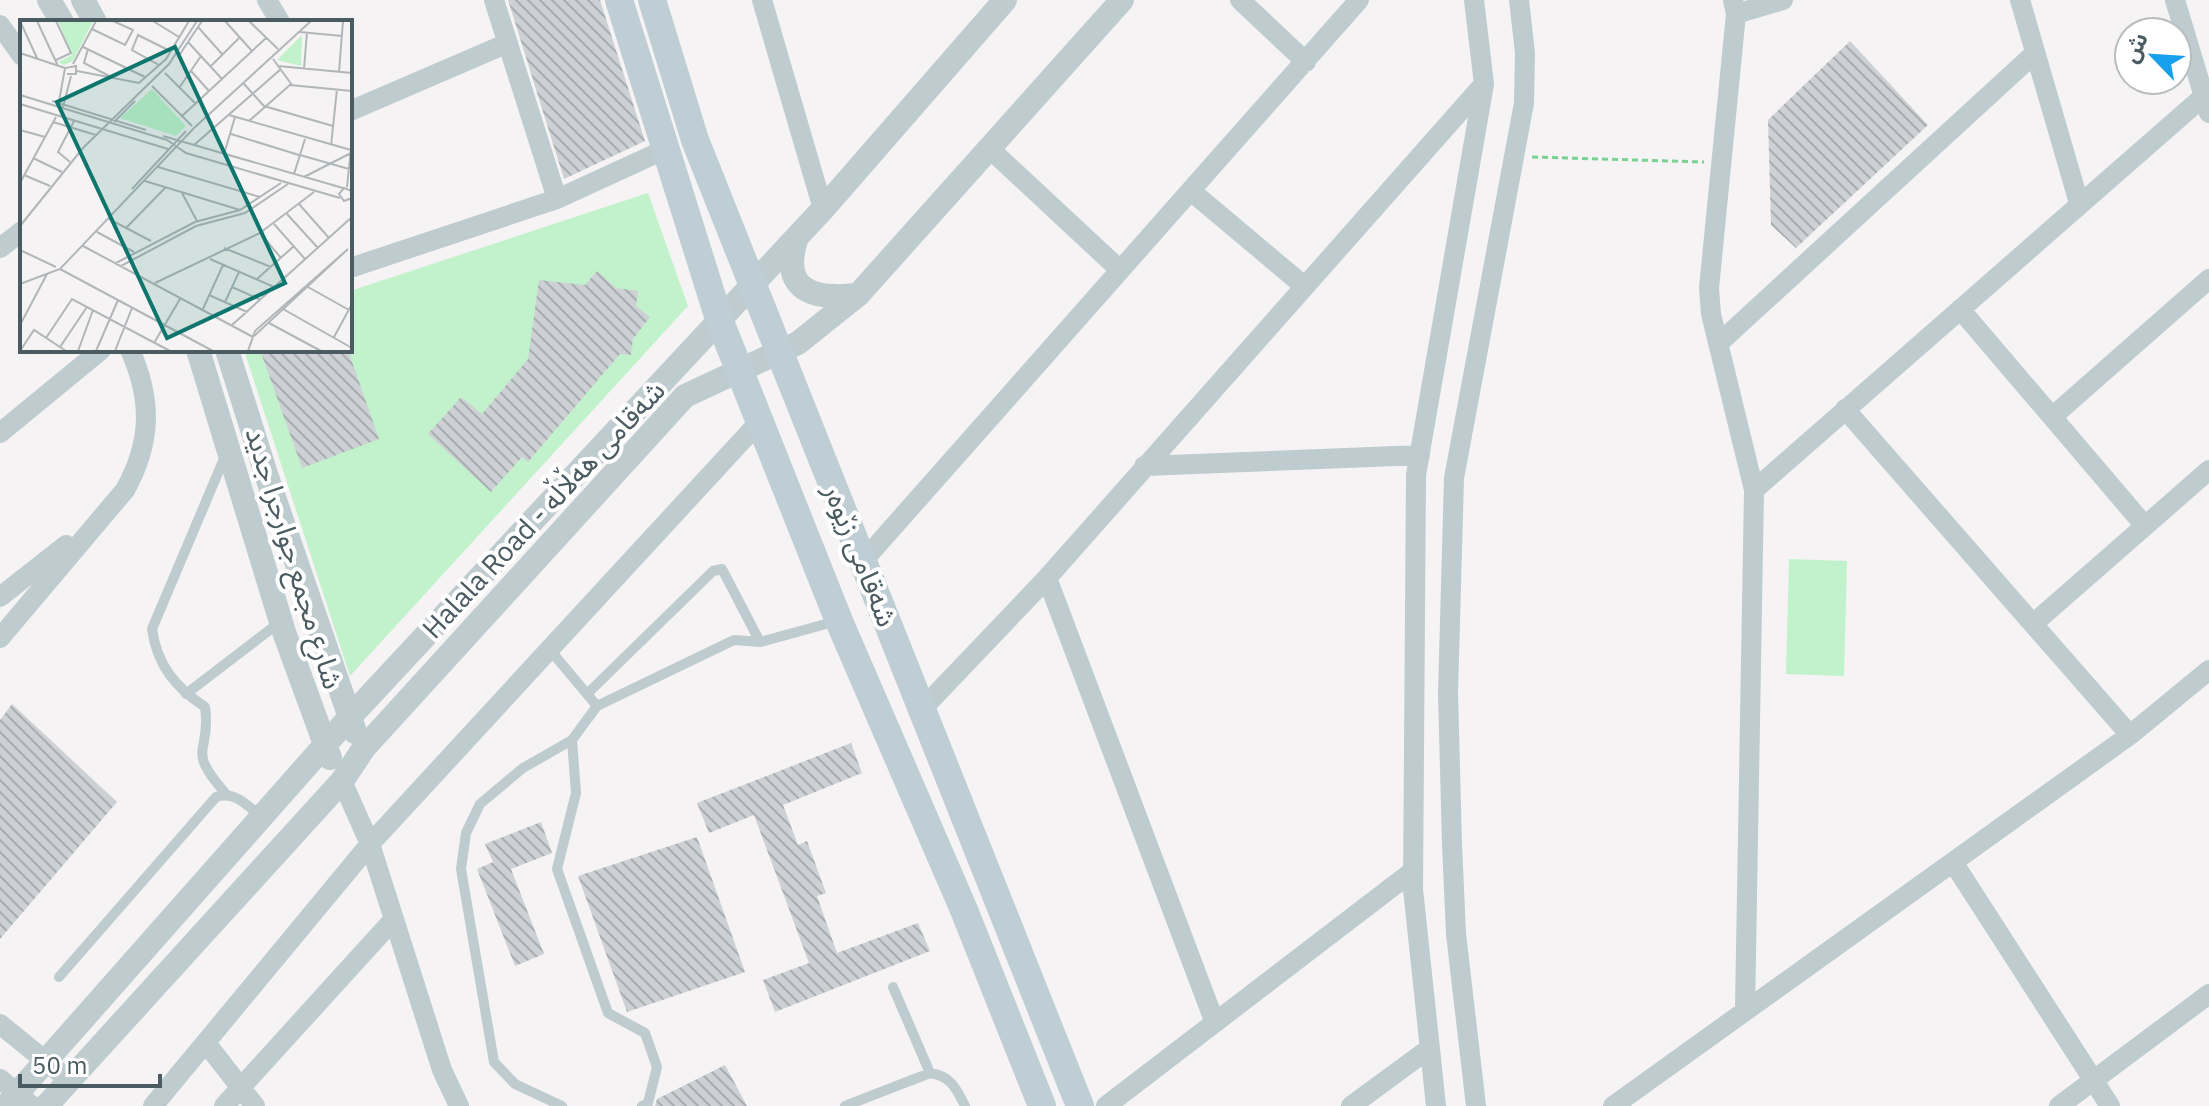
<svg xmlns="http://www.w3.org/2000/svg" width="2209" height="1106" font-family="'IBM Plex Sans','Noto Sans Arabic',sans-serif">
  <style>
    .pitch { fill: #c2f2cb }
    .building { fill: url(#building-back-hatch) }
    .lines { fill: none; stroke-linecap: round; stroke-linejoin: round }
    .path { stroke: #79d193; stroke-width: 3; stroke-dasharray: 6 4; stroke-linecap: butt }
    .service { stroke: #becbcf; stroke-width: 10 }
    .minor { stroke: #becbcf; stroke-width: 20 }
    .tertiary { stroke: #becbcf; stroke-width: 24 }
    .secondary { stroke: #bfced4; stroke-width: 28 }
    .labels { text-anchor: middle; dominant-baseline: central; stroke-width: 8; stroke-linejoin: round; paint-order: stroke }
    .street-label { font-size: 28px; fill: #4a5b61; stroke: #fff }
    .inset-road { fill: none; stroke: #b1b6b9; stroke-width: 2 }
    .view { fill: #0f766e; fill-opacity: 0.15; stroke: #0f766e; stroke-width: 4 }
    .inset-edge { fill: none; stroke: #4a5b61; stroke-width: 4 }
  </style>
  <defs>
    <pattern id="building-back-hatch" width="6" height="6" patternUnits="userSpaceOnUse" patternTransform="scale(2)"><rect width="6" height="6" fill="#cdd1d5"/><path d="M-1 5l2 2M0 0l6 6M5-1l2 2" fill="none" stroke="#a8adb0"/></pattern>
  </defs>
  <rect width="100%" height="100%" fill="#f5f3f3"/>
  <path class="pitch" d="M 648,193 L 688,306 L 350,676 L 244,350 L 350,350 L 350,291 Z
    M 1789,559 L 1847,561 L 1844,676 L 1786,674 Z"/>
  <path class="building" d="M 508,0 L 600,0 L 645,141 L 564,179 Z
    M 1850,41 L 1928,125 L 1796,248 L 1771,225 L 1768,120 Z
    M 597,271 L 616,288 L 638,291 L 636,306 L 650,317 L 633,339 L 631,355 L 620,354 L 528,462 L 522,457 L 491,492 L 428,434 L 461,397 L 482,414 L 528,359 L 539,280 L 585,285 Z
    M 260,350 L 348,350 L 379,439 L 302,468 Z
    M 12,704 L 117,802 L 0,939 L 0,720 Z
    M 851,743 L 862,773 L 783,805 L 798,845 L 807,841 L 826,893 L 817,896 L 837,953 L 918,923 L 930,951 L 775,1012 L 763,980 L 809,963 L 754,815 L 709,833 L 697,803 Z
    M 541,822 L 552,853 L 511,869 L 544,954 L 515,966 L 477,869 L 493,862 L 485,844 Z
    M 697,837 L 745,972 L 627,1012 L 578,876 Z
    M 725,1065 L 747,1106 L 655,1106 L 657,1099 Z"/>
  <g class="lines">
    <path class="path" d="M 1532,157 L 1704,162"/>
    <path class="service" d="M 550,650 L 597,706
      M 186,694 L 280,622
      M 587,694 L 713,571 L 722,569 L 760,642
      M 226,794 C 184,746 212,755 205,707 C 175,687 157,665 152,629 L 226,454
      M 59,977 L 216,797 C 235,791 246,804 260,816
      M 893,987 L 930,1073
      M 562,1106 L 515,1084 L 494,1062 L 461,869 L 466,833 L 480,804 L 523,768 L 572,740
      M 642,1106 L 648,1103 L 657,1067 L 645,1033 L 608,1013 L 557,869 L 576,793 L 572,740 L 597,706 L 734,640 L 760,642 L 837,621
      M 845,1106 L 930,1073 C 951,1076 956,1088 965,1106"/>
    <path class="minor" d="M 267,0 L 280,22
      M 494,0 L 557,199
      M 762,0 L 823,209
      M 1240,0 L 1306,62
      M 1733,0 L 1736,14 L 1709,288 L 1711,314 L 1754,490 L 1745,1010
      M 2020,0 L 2079,203
      M 2175,0 L 2209,113
      M 1736,14 L 1783,0
      M 0,25 L 22,56
      M 350,111 L 508,43
      M 990,149 L 1120,270
      M 1191,191 L 1304,286
      M 0,248 L 22,231
      M 350,268 L 557,199 L 666,149
      M 1960,309 L 2145,526
      M 1719,343 L 2035,53
      M 1845,409 L 2130,735
      M 2052,417 L 2209,279
      M 0,433 L 101,350
      M 1144,466 L 1420,455
      M 1754,490 L 2204,96
      M 864,560 L 1359,0
      M 1047,578 L 1215,1023
      M 0,597 L 66,545
      M 2033,624 L 2209,470
      M 0,638 L 125,490 C 152,442 152,399 130,350
      M 924,707 L 1047,578 L 1484,84
      M 342,781 L 370,844 L 442,1070 L 459,1106
      M 1953,862 L 2110,1106
      M 0,1024 L 69,1080
      M 206,1043 L 255,1106
      M 0,1079 L 32,1106
      M 153,1106 L 370,844 L 761,420
      M 224,1106 L 394,919
      M 1106,1106 L 1413,871
      M 1351,1106 L 1430,1048
      M 1436,1106 L 1413,889 L 1416,475 L 1484,84 L 1474,0
      M 1476,1106 L 1456,934 L 1452,844 L 1448,693 L 1454,478 L 1524,103 L 1525,53 L 1519,0
      M 1613,1106 L 2130,735 L 2209,670
      M 2059,1106 L 2209,994"/>
    <path class="tertiary" d="M 49,0 L 62,22
      M 83,0 L 95,22
      M 797,237 C 779,291 813,300 858,295
      M 198,350 L 284,632 L 330,758
      M 227,350 L 267,477 L 355,732
      M 6,1106 L 348,719 L 823,209 L 1005,0
      M 46,1106 L 342,781 L 364,748 L 685,396 L 798,343 L 858,295 L 1122,0"/>
    <path class="secondary" d="M 619,0 L 719,319 L 839,621 L 964,910 L 1042,1106
      M 652,0 L 695,140 L 1080,1106"/>
  </g>
  <g class="labels">
    <g class="street-label">
      <text transform="translate(543 509) rotate(-47)">Halala Road - شەقامی هەڵاڵە</text>
      <text transform="translate(861 555) rotate(68)">شەقامی زێوەر</text>
      <text transform="translate(295 558) rotate(73)">شارع مجمع جوارجرا جديد</text>
    </g>
  </g>
  <g transform="translate(20 20)">
    <rect width="332" height="332" fill="#f5f3f3"/>
    <path d="M 38,1 L 73,1 L 53,41 L 44,45 L 38,42 L 52,35 ZM 282,15 L 281,46 L 257,40 Z" fill="#c2f2cb"/>
    <path d="M 132,69 L 166,106 L 156,116 L 100,98 Z" fill="#c2f2cb"/>
    <path class="inset-road" d="M 0,1 L 17,38M 17,1 L 38,46M 36,1 L 51,33 L 36,40M 133,1 L 159,17M 205,1 L 232,31M 229,1 L 258,29M 178,7 L 202,34M 72,9 L 105,25 L 113,10 L 93,1M 280,12 L 322,16M 168,22 L 202,59M 63,27 L 125,57M 68,29 L 64,43 L 93,58M 0,33 L 45,48M 158,37 L 182,1M 253,39 L 272,65M 53,44 L 76,1M 139,45 L 112,30 L 118,15 L 150,31M 191,46 L 220,17M 258,46 L 332,53M 284,49 L 287,12M 57,51 L 119,63 L 146,39 L 169,1M 171,51 L 189,71M 319,52 L 323,1M 145,53 L 176,84M 224,64 L 244,86 L 313,106M 270,65 L 332,71M 132,66 L 172,106M 159,68 L 181,36M 0,75 L 147,120 L 166,133 L 320,178M 32,81 L 126,110M 0,84 L 148,129M 38,87 L 45,48 L 56,46 L 56,54 L 47,54M 43,87 L 51,56M 209,95 L 331,130M 161,97 L 246,18M 229,101 L 271,64M 33,102 L 76,115M 94,102 L 115,81M 0,110 L 25,117M 211,114 L 279,135M 143,116 L 323,168M 174,125 L 261,49M 311,126 L 317,69M 204,134 L 215,97M 280,135 L 329,149M 13,138 L 42,152M 50,142 L 38,132 L 54,101M 138,147 L 240,177M 274,154 L 285,119M 4,155 L 30,166M 284,157 L 331,133M 125,161 L 220,190M 0,163 L 36,97M 327,167 L 332,119M 112,169 L 166,111M 332,171 L 324,168 L 319,174 L 324,181 L 332,178M 162,173 L 177,201M 279,184 L 309,218M 267,194 L 298,228M 89,199 L 131,221M 331,199 L 332,245M 254,204 L 285,239M 0,206 L 63,128 L 149,44 L 177,1M 106,208 L 145,168M 77,212 L 114,232M 240,213 L 261,238M 63,226 L 233,317M 204,228 L 251,247M 0,230 L 36,247M 190,239 L 254,267M 96,243 L 175,202 L 220,190 L 261,163M 101,246 L 176,206 L 225,193 L 268,164M 40,249 L 193,331M 237,259 L 274,226M 135,263 L 240,213 L 294,172M 0,264 L 40,249 L 174,108 L 291,1M 212,267 L 241,280M 288,267 L 329,290M 189,275 L 227,292M 205,282 L 219,252M 263,289 L 332,328M 182,291 L 203,245M 249,303 L 301,331M 0,305 L 27,254M 212,305 L 332,197M 234,316 L 328,229M 314,317 L 332,284M 26,318 L 52,279 L 150,331M 134,323 L 160,279M 40,327 L 67,287M 0,331 L 14,310 L 46,331M 58,331 L 73,290M 76,331 L 98,280M 95,331 L 112,288M 228,331 L 235,311 L 328,229"/>
    <path class="view" d="M 155,27 L 265,263 L 147,318 L 37,82 Z"/>
    <rect width="332" height="332" class="inset-edge"/>
  </g>
  <g transform="translate(2153 56) rotate(295)"><circle r="38" fill="#ffffff" stroke="#b7bdc0" stroke-width="2"/>
  <path d="M0-6L14 30L0 20L-14 30Z" fill="#17a0eb"/>
  <text y="-12" font-size="22" font-weight="bold" text-anchor="middle" fill="#4a5b61">ش</text>
  </g>
  <path d="M20 1074v12h140v-12" fill="none" stroke="#4a5b61" stroke-width="4"/>
  <text x="32" y="1074" font-size="24" fill="#4a5b61" stroke="#ffffff" stroke-width="6" paint-order="stroke">50 m</text>
</svg>
